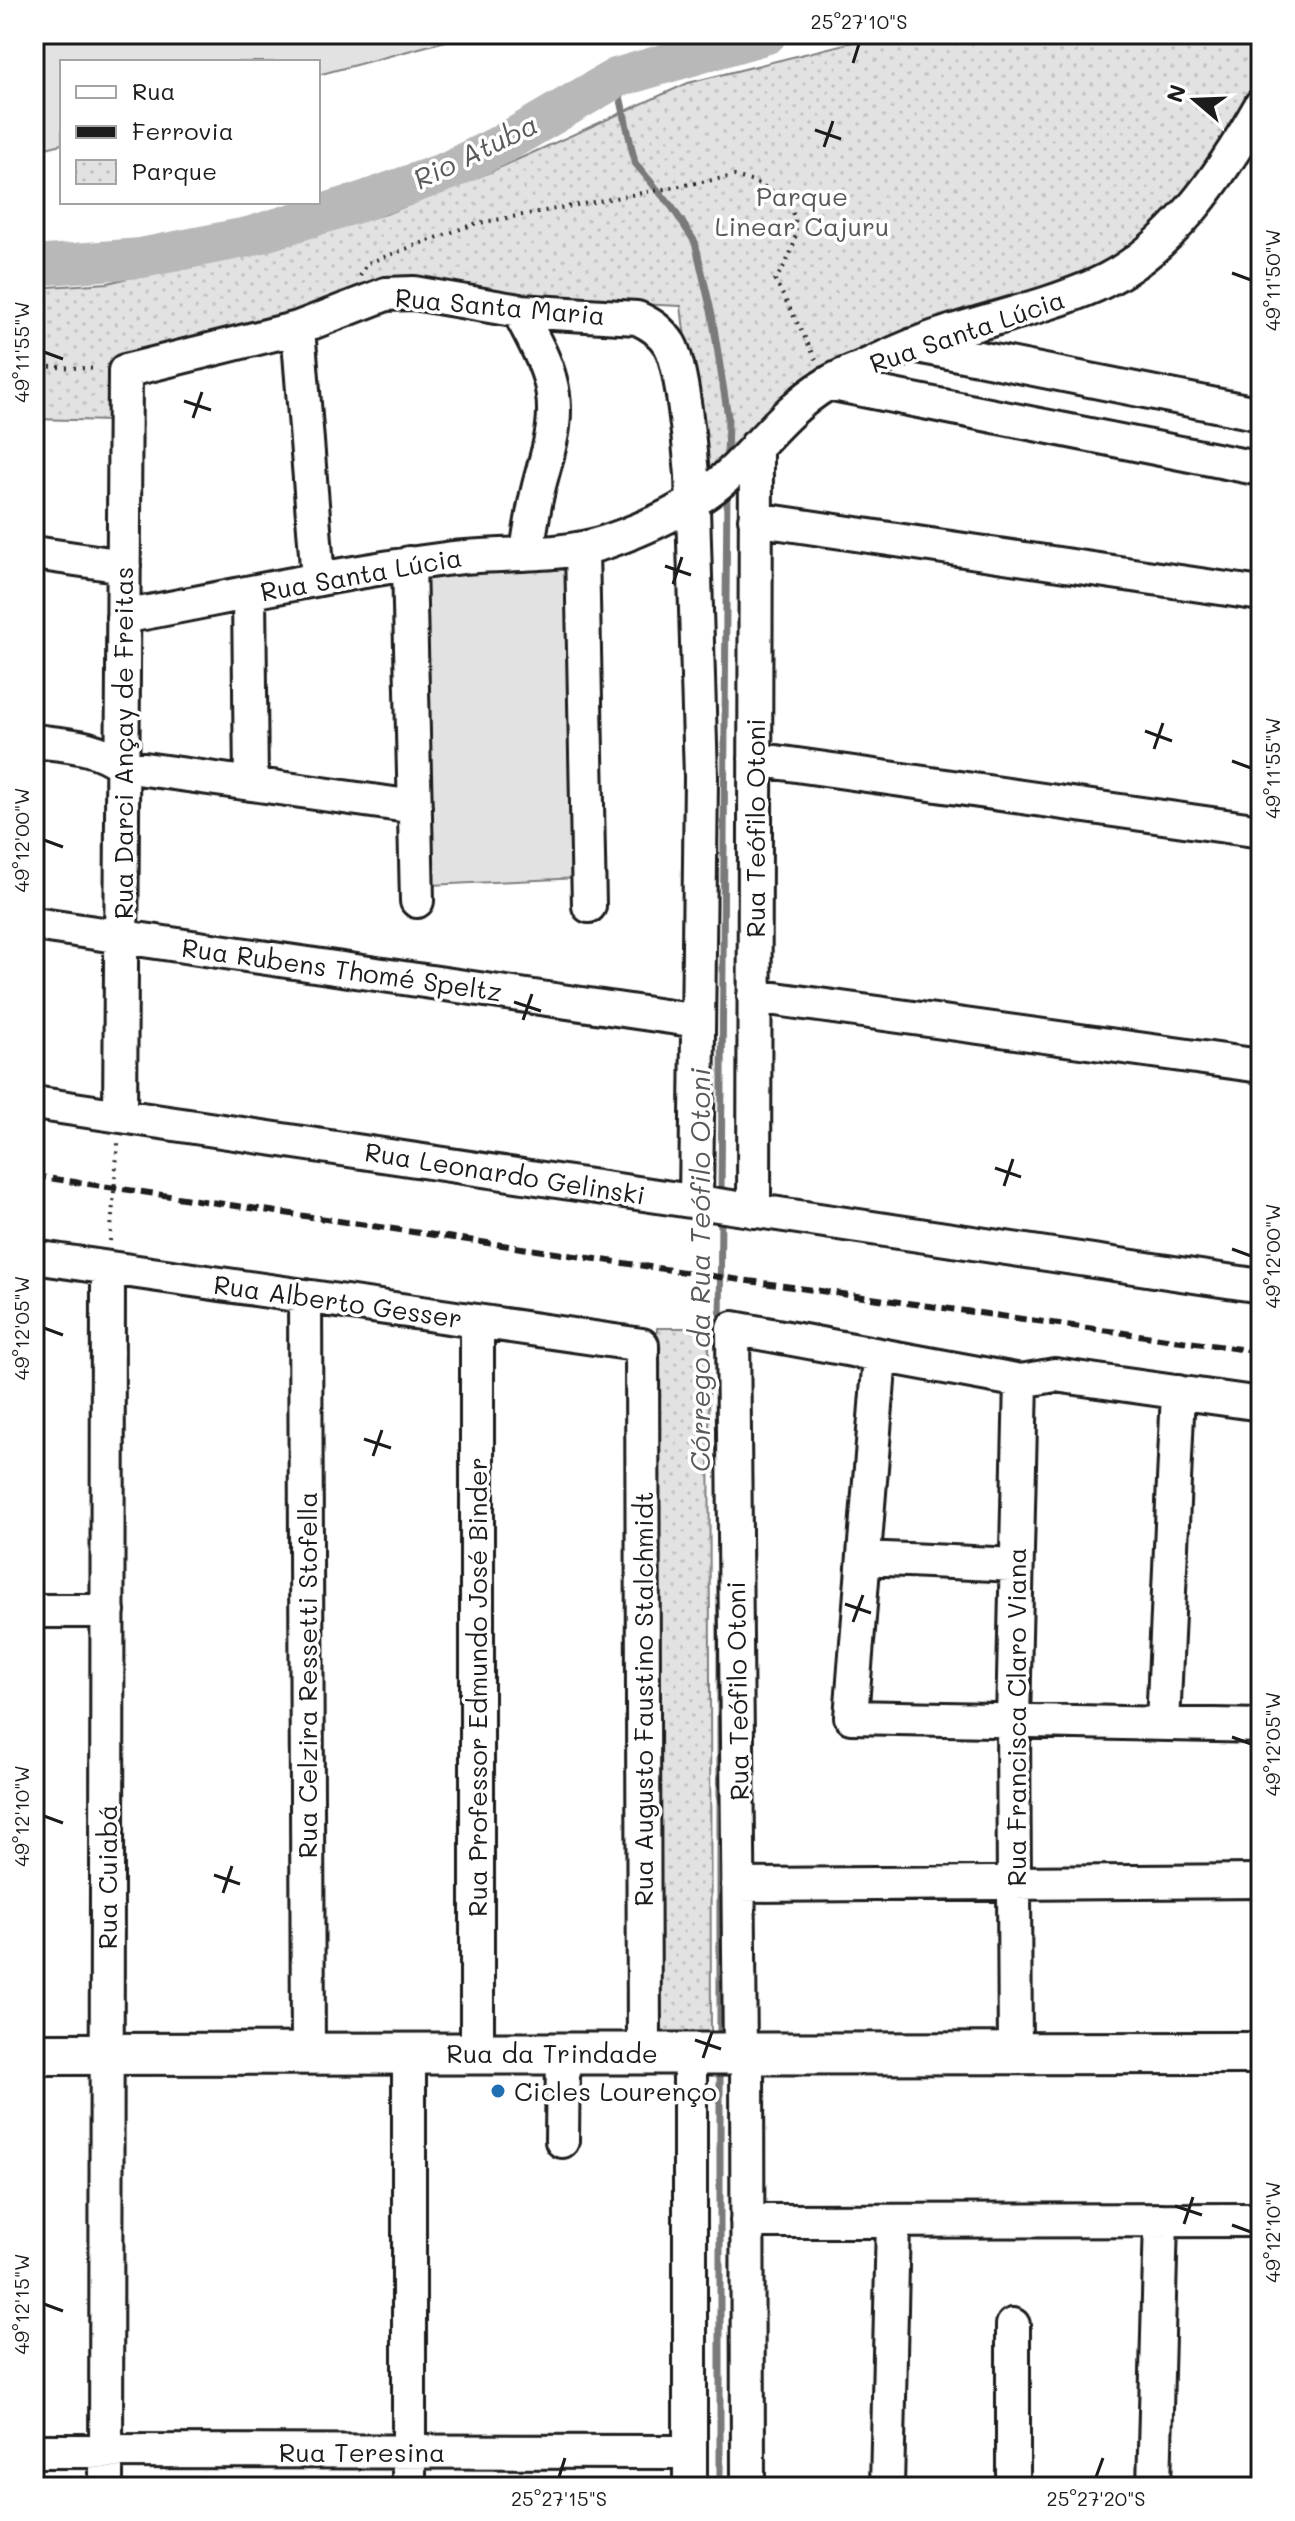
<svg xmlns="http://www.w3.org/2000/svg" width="1295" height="2521" font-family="Mali,sans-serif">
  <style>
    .park { fill: url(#park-dots); stroke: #7f7f7f; stroke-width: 2 }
    .pitch { fill: #e2e2e2; stroke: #7f7f7f; stroke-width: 2 }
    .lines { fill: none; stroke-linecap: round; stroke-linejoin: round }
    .stream { stroke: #7a7a7a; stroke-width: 7 }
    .river { stroke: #b8b8b8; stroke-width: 40 }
    .minor-casing { stroke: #1c1c1c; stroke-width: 38 }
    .major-casing { stroke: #1c1c1c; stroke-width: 46 }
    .path { stroke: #1c1c1c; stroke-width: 4; stroke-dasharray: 2 6; stroke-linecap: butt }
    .minor { stroke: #fff; stroke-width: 32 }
    .major { stroke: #fff; stroke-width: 40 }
    .rail { stroke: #1c1c1c; stroke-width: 6; stroke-dasharray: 12 6; stroke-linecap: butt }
    .ticks { fill: none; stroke: #1c1c1c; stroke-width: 3 }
    .poi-dot { fill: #1f6fb2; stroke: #fff; stroke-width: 3 }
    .labels { text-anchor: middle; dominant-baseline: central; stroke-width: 7; stroke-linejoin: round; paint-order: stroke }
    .park-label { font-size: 26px; fill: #575757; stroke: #fff }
    .street-label { font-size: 26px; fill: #1c1c1c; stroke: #fff }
    .poi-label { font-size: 26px; fill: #1c1c1c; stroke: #fff; text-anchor: start }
    .water-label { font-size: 28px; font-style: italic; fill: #5a5a5a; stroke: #fff }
    .neatline { fill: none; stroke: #1c1c1c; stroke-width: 3 }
    .ticks-label { font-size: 20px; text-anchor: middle; fill: #1c1c1c }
  </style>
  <defs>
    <pattern id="park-dots" width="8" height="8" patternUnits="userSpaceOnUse" patternTransform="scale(2)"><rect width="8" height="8" fill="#e2e2e2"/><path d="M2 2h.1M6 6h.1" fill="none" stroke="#c1c1c1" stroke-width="1.8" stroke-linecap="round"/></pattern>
  </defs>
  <rect width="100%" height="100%" fill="#fff"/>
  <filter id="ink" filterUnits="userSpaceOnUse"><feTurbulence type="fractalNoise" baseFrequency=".0125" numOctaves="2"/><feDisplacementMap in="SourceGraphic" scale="16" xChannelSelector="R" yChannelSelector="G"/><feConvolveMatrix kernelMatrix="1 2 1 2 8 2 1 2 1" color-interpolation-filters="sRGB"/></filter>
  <g filter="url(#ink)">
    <path class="park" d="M 885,34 L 1261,34 L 1261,73 L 1215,156 L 1192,187 L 1151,227 L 1115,257 L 1076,279 L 924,322 L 811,376 L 702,477 L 681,306 L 524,299 L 296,317 L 116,361 L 111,421 L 34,419 L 34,288 L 108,283 L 386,214 L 472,180 L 688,83 Z
      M 657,1328 L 709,1328 L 711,2037 L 659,2037 Z"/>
    <path class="pitch" d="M 34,34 L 472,34 L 318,75 L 318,62 L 62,62 L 62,144 L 34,151 Z
      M 568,567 L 580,878 L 430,885 L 418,573 Z"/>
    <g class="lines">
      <path class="stream" d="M 616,78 L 635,163 L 672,207 L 695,242 L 712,315 L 728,417 L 727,461
        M 721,1197 L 727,489
        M 720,1329 L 721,1213
        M 720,1605 L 720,2041
        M 720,2065 L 720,2487"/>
      <path class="river" d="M 34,266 L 141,258 L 248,237 L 364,201 L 448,171 L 506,142 L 616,78 L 767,34"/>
      <defs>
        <path id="minor" d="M 519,311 C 530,334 544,356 550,380 C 561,420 547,453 538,490 C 533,511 530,532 527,552
          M 298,328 L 318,579
          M 913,345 L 1261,414
          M 828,383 L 1261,469
          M 755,519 L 1261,594
          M 582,548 L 589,906
          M 34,553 L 124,566
          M 409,563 L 417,901
          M 249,593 L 251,784
          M 123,617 C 230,597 337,573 445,559 C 497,552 558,558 606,542 C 653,526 701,503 736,468 C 765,439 791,405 827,384 C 839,376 855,371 868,365 C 892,354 916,343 941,335 C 992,318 1046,307 1096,285 C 1171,251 1222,174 1261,105
          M 34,741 C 66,745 96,745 123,766 L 415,807
          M 755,759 L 1261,831
          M 34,924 L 698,1021
          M 754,996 L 1261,1066
          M 34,1103 L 1261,1286
          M 120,1116 L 125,371 L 298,328 L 386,294 L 414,293 L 519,311 L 637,318 C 651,324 661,331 670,345 C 682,366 690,447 692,475 L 701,777 L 696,1202
          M 754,1211 L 756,446
          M 34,1257 L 642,1345 L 644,2053
          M 305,1296 L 308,2054
          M 477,1321 L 477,2053
          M 880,1356 L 851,1717 L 1261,1726
          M 864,1558 L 1016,1565
          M 34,1611 L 108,1611
          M 1163,1724 L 1178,1392
          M 738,1885 L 1261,1881
          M 740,2053 L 733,1328 L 1021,1381 L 1055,1375 L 1261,1404
          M 747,2053 L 748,2487
          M 1015,2053 L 1013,1720 L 1021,1381
          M 562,2141 L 563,2053
          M 747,2221 L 1261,2220
          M 1013,2325 L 1013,2487
          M 34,2451 L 690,2452
          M 106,2487 L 108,1268
          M 409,2487 L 409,2053
          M 690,2487 L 690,2053
          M 887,2487 L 893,2221
          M 1154,2487 L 1161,2220"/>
        <path id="major" d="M 34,2054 L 1261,2053"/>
      </defs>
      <use href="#minor" class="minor-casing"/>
      <use href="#major" class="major-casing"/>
      <path class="path" d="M 360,276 L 368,263 L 474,224 L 734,176 C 797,192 814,225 775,280 L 816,359
        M 34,366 L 98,369
        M 110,1241 L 118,1143"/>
      <use href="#minor" class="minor"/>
      <use href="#major" class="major"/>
      <path class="rail" d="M 34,1176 L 698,1274 L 1261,1352"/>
    </g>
  </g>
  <path class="ticks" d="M 853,63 L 859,44M 815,130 L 841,139M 824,147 L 833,121M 1232,273 L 1251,280M 44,352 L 63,359M 184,401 L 211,410M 193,418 L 202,392M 665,566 L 691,575M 673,584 L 682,557M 1145,731 L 1172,741M 1154,749 L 1163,723M 1232,761 L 1251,768M 44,840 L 63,847M 514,1002 L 541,1011M 523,1020 L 532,994M 995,1168 L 1021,1177M 1004,1186 L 1013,1159M 1232,1249 L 1251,1256M 44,1328 L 63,1335M 364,1439 L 391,1448M 373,1456 L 382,1430M 845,1604 L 871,1613M 853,1622 L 863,1595M 1232,1737 L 1251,1744M 44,1816 L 63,1823M 214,1875 L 240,1884M 223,1893 L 232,1866M 695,2040 L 721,2049M 703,2058 L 712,2032M 1175,2206 L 1202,2215M 1184,2224 L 1193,2197M 1232,2225 L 1251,2232M 44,2304 L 63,2311M 559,2477 L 565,2458M 1096,2477 L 1103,2458"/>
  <circle class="poi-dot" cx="498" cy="2091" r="8"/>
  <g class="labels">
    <g class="park-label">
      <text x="802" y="196">Parque<tspan x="802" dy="30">Linear Cajuru</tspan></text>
    </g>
    <g class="street-label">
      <text transform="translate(500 306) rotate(5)">Rua Santa Maria</text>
      <text transform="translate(967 331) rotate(-19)">Rua Santa Lúcia</text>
      <text transform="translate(361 574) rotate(-10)">Rua Santa Lúcia</text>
      <text transform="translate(123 743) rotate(-90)">Rua Darci Ançay de Freitas</text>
      <text transform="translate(755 828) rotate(-90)">Rua Teófilo Otoni</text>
      <text transform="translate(342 969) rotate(8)">Rua Rubens Thomé Speltz</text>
      <text transform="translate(505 1173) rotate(9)">Rua Leonardo Gelinski</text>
      <text transform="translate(338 1301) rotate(8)">Rua Alberto Gesser</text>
      <text transform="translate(307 1675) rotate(-90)">Rua Celzira Ressetti Stofella</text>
      <text transform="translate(477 1687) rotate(-90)">Rua Professor Edmundo José Binder</text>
      <text transform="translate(737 1691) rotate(-91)">Rua Teófilo Otoni</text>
      <text transform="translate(643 1699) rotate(-90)">Rua Augusto Faustino Stalchmidt</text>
      <text transform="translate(1016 1717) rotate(-90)">Rua Francisca Claro Viana</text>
      <text transform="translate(107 1877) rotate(-90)">Rua Cuiabá</text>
      <text x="552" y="2053">Rua da Trindade</text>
      <text x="362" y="2452">Rua Teresina</text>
    </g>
    <g class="poi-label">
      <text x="514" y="2091">Cicles Lourenço</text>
    </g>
    <g class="water-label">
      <text transform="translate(475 151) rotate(-26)">Rio Atuba</text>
      <text transform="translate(699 1270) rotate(-90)">Córrego da Rua Teófilo Otoni</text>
    </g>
  </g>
  <rect width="1295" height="2521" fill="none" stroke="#fff" stroke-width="88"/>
  <rect x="60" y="60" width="260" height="144" fill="#ffffff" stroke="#a4a4a4" stroke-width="2"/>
  <rect x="76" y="86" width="40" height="12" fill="#ffffff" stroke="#a4a4a4" stroke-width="2"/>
  <text x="132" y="100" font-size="24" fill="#1c1c1c">Rua</text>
  <rect x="76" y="126" width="40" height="12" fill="#1c1c1c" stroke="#a4a4a4" stroke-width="2"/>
  <text x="132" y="140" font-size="24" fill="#1c1c1c">Ferrovia</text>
  <rect x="76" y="160" width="40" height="24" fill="url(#park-dots)" stroke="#a4a4a4" stroke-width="2"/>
  <text x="132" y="180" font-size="24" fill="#1c1c1c">Parque</text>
  <g transform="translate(1195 100) rotate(289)" stroke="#ffffff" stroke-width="6" paint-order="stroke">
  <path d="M0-6L14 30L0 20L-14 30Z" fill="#1c1c1c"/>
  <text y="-12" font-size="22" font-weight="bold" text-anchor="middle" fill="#1c1c1c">N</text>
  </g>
  <rect x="44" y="44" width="1207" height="2433" class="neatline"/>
  <g class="ticks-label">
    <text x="859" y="29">25°27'10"S</text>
    <text transform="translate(1273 280) rotate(-90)" y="7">49°11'50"W</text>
    <text transform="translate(22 352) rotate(-90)" y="7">49°11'55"W</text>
    <text transform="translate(1273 768) rotate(-90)" y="7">49°11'55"W</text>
    <text transform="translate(22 840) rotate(-90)" y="7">49°12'00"W</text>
    <text transform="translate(1273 1256) rotate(-90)" y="7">49°12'00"W</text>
    <text transform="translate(22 1328) rotate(-90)" y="7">49°12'05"W</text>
    <text transform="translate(1273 1744) rotate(-90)" y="7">49°12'05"W</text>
    <text transform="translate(22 1816) rotate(-90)" y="7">49°12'10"W</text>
    <text transform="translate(1273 2232) rotate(-90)" y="7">49°12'10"W</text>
    <text transform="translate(22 2304) rotate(-90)" y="7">49°12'15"W</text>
    <text x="559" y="2506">25°27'15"S</text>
    <text x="1096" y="2506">25°27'20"S</text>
  </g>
</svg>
